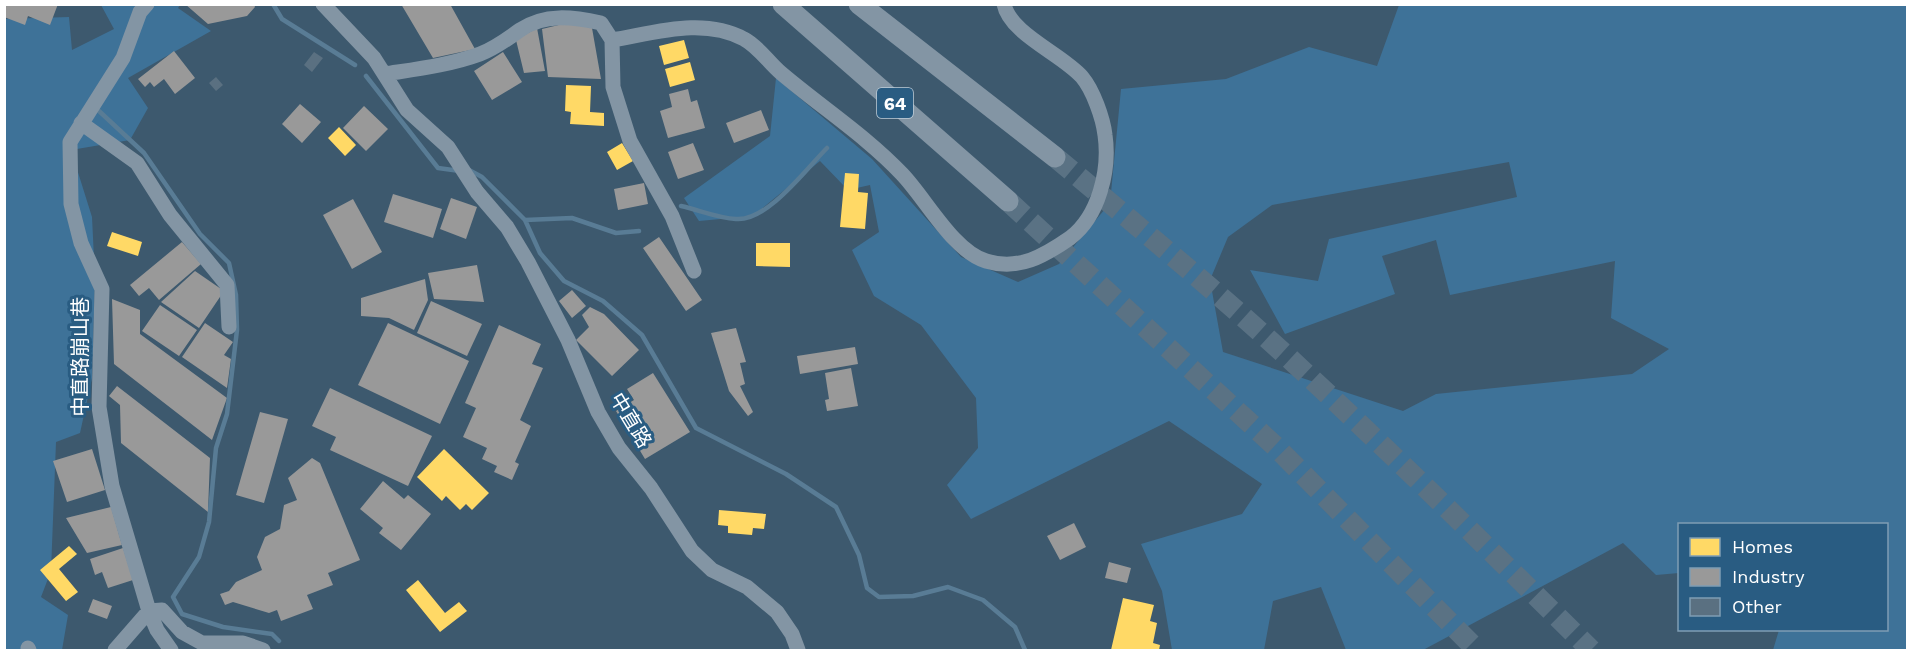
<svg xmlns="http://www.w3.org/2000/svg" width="1912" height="655" font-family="'Work Sans','Noto Sans TC',sans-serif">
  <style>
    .green { fill: #3e7298; fill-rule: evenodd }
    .homes { fill: #ffd966 }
    .industry { fill: #999 }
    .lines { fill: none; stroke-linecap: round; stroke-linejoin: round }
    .stream { stroke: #597c95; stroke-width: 4.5 }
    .building { fill: #5a7081 }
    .highway-tunnel { stroke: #5a7284; stroke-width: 21; stroke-dasharray: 21 10; stroke-linecap: butt }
    .minor { stroke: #8395a4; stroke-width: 15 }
    .highway { stroke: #8395a4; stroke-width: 21 }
    .labels { text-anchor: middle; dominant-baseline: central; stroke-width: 6; stroke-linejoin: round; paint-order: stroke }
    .shield { fill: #295c82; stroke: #bfceda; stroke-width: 1.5 }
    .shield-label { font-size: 18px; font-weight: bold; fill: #fff }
    .street-label { font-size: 20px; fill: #fff; stroke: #295c82 }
  </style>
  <rect width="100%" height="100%" fill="#3d596e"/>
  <path class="green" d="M 101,5 L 180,5 L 178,8 L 211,31 L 128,78 L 148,108 L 130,140 L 71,150 L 92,217 L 95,279 L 92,378 L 80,433 L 56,442 L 51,571 L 41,597 L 68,615 L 62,650 L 5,650 L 4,19 L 69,17 L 72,50 L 114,29 Z
    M 1399,5 L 1907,5 L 1907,650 L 1773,650 L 1779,630 L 1886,630 L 1886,524 L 1680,524 L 1679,573 L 1656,575 L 1623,543 L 1423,650 L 1346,650 L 1321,587 L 1273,601 L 1264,650 L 1172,650 L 1162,591 L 1141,544 L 1242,514 L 1262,484 L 1169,421 L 971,519 L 947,485 L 978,448 L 976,398 L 921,325 L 874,296 L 852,250 L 879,232 L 870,185 L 848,190 L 820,161 L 753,216 L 699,221 L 684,198 L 770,136 L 776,78 L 872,159 L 961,257 L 1018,282 L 1059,264 L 1110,203 L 1121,89 L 1226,79 L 1309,47 L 1377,66 ZM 1509,162 L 1517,197 L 1329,239 L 1318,281 L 1250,270 L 1285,334 L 1395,294 L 1382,256 L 1436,240 L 1450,295 L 1615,261 L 1611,318 L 1669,349 L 1632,374 L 1436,394 L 1403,411 L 1223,352 L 1210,280 L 1228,237 L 1272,205 Z"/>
  <path class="homes" d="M 684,40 L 689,58 L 664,65 L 659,46 Z
    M 690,62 L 695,80 L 670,87 L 665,69 Z
    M 566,85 L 591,86 L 590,112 L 604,113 L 604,126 L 570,124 L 571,112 L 565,111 Z
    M 339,127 L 356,145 L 345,156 L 328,138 Z
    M 622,143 L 633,161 L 617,170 L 607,152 Z
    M 845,173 L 859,174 L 858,192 L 868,193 L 865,229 L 840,227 Z
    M 112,232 L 142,242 L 138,256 L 107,246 Z
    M 756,243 L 790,243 L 790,267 L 756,266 Z
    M 444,449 L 489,493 L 472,510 L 466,504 L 460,510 L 446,496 L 442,501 L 417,477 Z
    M 719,510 L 766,514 L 764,529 L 753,528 L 752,535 L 728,533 L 728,526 L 718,525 Z
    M 69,546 L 77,554 L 59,569 L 78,592 L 66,601 L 40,570 Z
    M 418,580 L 445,613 L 459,602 L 467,611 L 440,632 L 406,590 Z
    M 1123,598 L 1154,605 L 1150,621 L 1157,623 L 1153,643 L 1160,645 L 1159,650 L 1111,650 Z"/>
  <path class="industry" d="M 4,4 L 58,4 L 50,25 L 28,16 L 25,25 L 4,17 Z
    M 185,4 L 254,4 L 255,7 L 247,16 L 208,24 Z
    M 401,4 L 450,4 L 475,49 L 433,58 Z
    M 567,23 L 592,28 L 601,79 L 548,77 L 542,29 Z
    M 537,28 L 545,71 L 524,73 L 516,40 Z
    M 174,51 L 195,78 L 175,94 L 164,79 L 154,87 L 150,82 L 145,87 L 138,79 Z
    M 503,52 L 522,82 L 492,100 L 474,71 Z
    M 688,89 L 691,102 L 697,100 L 705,128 L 668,138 L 660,111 L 672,107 L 669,94 Z
    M 300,104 L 321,122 L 302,143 L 282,124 Z
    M 364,106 L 388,129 L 366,151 L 343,128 Z
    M 761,110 L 769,130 L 734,143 L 726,123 Z
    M 693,143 L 704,170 L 678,179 L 668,152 Z
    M 644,183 L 648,204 L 618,210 L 614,189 Z
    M 393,194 L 442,209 L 433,238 L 384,222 Z
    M 451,198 L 477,207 L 466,239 L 440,229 Z
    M 353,199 L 382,252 L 352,269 L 323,215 Z
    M 659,237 L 702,300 L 686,311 L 643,248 Z
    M 182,242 L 201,264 L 159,300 L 149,288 L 139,296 L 130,285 Z
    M 477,265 L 484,302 L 434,299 L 428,273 Z
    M 195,271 L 224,291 L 199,328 L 161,302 Z
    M 425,279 L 428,300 L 414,330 L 389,318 L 361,316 L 361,298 Z
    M 572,290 L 586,306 L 572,318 L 559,301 Z
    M 112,299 L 140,310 L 140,334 L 227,398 L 212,440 L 114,364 Z
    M 431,301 L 482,324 L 467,356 L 417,333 Z
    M 160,305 L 197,330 L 179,356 L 142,331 Z
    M 590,307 L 604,314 L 639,350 L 612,376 L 576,340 L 589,327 L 582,315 Z
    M 205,323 L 233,342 L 224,355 L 231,359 L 227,388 L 182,357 Z
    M 388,323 L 469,361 L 440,424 L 358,385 Z
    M 499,325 L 541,344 L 532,364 L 543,368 L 520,420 L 531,426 L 515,462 L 519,464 L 512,480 L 494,472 L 497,466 L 482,459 L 487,448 L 463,437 L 476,408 L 465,403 Z
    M 736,328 L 746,362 L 740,363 L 745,384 L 740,386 L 753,412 L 748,416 L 729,391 L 711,333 Z
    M 855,347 L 858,364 L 800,374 L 797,356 Z
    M 851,368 L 858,406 L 827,411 L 825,400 L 829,399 L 825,373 Z
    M 653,373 L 690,432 L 645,459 L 616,411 L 634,400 L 627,389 Z
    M 117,386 L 210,458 L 208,512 L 121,443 L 120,405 L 109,396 Z
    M 330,388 L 432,436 L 408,486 L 330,450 L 336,437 L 312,426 Z
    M 260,412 L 288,419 L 264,503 L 236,495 Z
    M 92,449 L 105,490 L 67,502 L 53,461 Z
    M 312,458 L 320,463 L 360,560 L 328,573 L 333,585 L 307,595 L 313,609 L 281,621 L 277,610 L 269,613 L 233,602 L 225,605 L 220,594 L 229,591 L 236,582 L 262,570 L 257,557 L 265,537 L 280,529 L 284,505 L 297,500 L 288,478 Z
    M 383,481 L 404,499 L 408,495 L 431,514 L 401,550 L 379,533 L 383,528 L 360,509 Z
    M 111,507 L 122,545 L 87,553 L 66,518 Z
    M 1074,523 L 1086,547 L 1060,560 L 1047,536 Z
    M 123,548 L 133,580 L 108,588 L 102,572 L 95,575 L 90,559 Z
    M 1109,562 L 1131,568 L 1127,583 L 1105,578 Z
    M 93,599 L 112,606 L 107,619 L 88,612 Z"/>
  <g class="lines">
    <path class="stream" d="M 273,4 L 282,19 L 355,65
      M 366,76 L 438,168 L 460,171
      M 99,111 L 144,153 L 200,234 L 229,263 L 236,295 L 237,330 L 227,414 L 216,448 L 209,522 L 199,557 L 173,597 L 182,614 L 223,627 L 272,634 L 279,641
      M 469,170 L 482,177 L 525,220 L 540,253 L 564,281 L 603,301 L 642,335 L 696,428 L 786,474 L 836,507 L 859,555 L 867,588 L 879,597 L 913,596 L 948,587 L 983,600 L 1015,627 L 1025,650
      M 681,206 C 699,210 718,218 736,219 C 767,222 807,168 827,148
      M 525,220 L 572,218 L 616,233 L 639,231"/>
  </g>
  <path class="building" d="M 314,52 L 323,58 L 312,72 L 304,65 Z
    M 216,77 L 223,85 L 216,91 L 209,83 Z"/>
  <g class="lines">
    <path class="highway-tunnel" d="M 1055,157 C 1135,224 1214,289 1290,359 C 1393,454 1492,552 1591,650
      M 1008,201 L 1276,447 L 1477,650"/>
    <path class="minor" d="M 147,4 L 140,12 L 123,58 L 70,142 L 71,204 L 81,243 L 102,289 L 99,407 L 112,486 L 149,611 L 157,630 L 171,650
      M 323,4 L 374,58 L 407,110 L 448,147 L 477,192 L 507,227 L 528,262 L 568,340 L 598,412 L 619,448 L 651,488 L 692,551 L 712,570 L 747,587 L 777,612 L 792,634 L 798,650
      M 612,40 C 655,33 703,17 744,39 C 758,46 769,63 781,73 C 821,107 866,136 902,174 C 926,199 953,251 986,261 C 1019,271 1044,256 1070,238 C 1099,216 1110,170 1105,135 C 1103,118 1093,90 1082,77 C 1062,54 1010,34 1004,4
      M 385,74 C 417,69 450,65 480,54 C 496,48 507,39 520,30 C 545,13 573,17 601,23 L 612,40 L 613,87 L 630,141 L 672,216 L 694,271
      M 81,123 L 137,163 L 170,215 L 227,285 L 229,327
      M 28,648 L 29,650
      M 115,650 L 149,611 L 162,610 L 182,632 L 202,643 L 243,643 L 263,650"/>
    <path class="highway" d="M 783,4 L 1008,201
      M 859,4 L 1055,157"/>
  </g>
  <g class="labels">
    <rect class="shield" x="877" y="88" width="36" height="30" rx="4.5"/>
    <g class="shield-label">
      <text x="895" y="103">64</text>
    </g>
    <g class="street-label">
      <text transform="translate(80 357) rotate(-90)">中直路崩山巷</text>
      <text transform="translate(631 420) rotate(59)">中直路</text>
    </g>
  </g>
  <rect width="1912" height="655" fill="none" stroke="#ffffff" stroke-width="12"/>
  <rect x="1678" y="523" width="210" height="108" fill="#295c82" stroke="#7f9db4" stroke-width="1.5"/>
  <rect x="1690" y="538" width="30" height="18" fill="#ffd966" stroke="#7f9db4" stroke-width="1.5"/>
  <text x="1732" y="553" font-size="18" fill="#ffffff">Homes</text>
  <rect x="1690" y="568" width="30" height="18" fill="#999999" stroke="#7f9db4" stroke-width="1.5"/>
  <text x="1732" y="583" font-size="18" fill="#ffffff">Industry</text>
  <rect x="1690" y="598" width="30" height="18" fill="#5a7081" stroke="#7f9db4" stroke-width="1.5"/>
  <text x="1732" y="613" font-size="18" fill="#ffffff">Other</text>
</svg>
